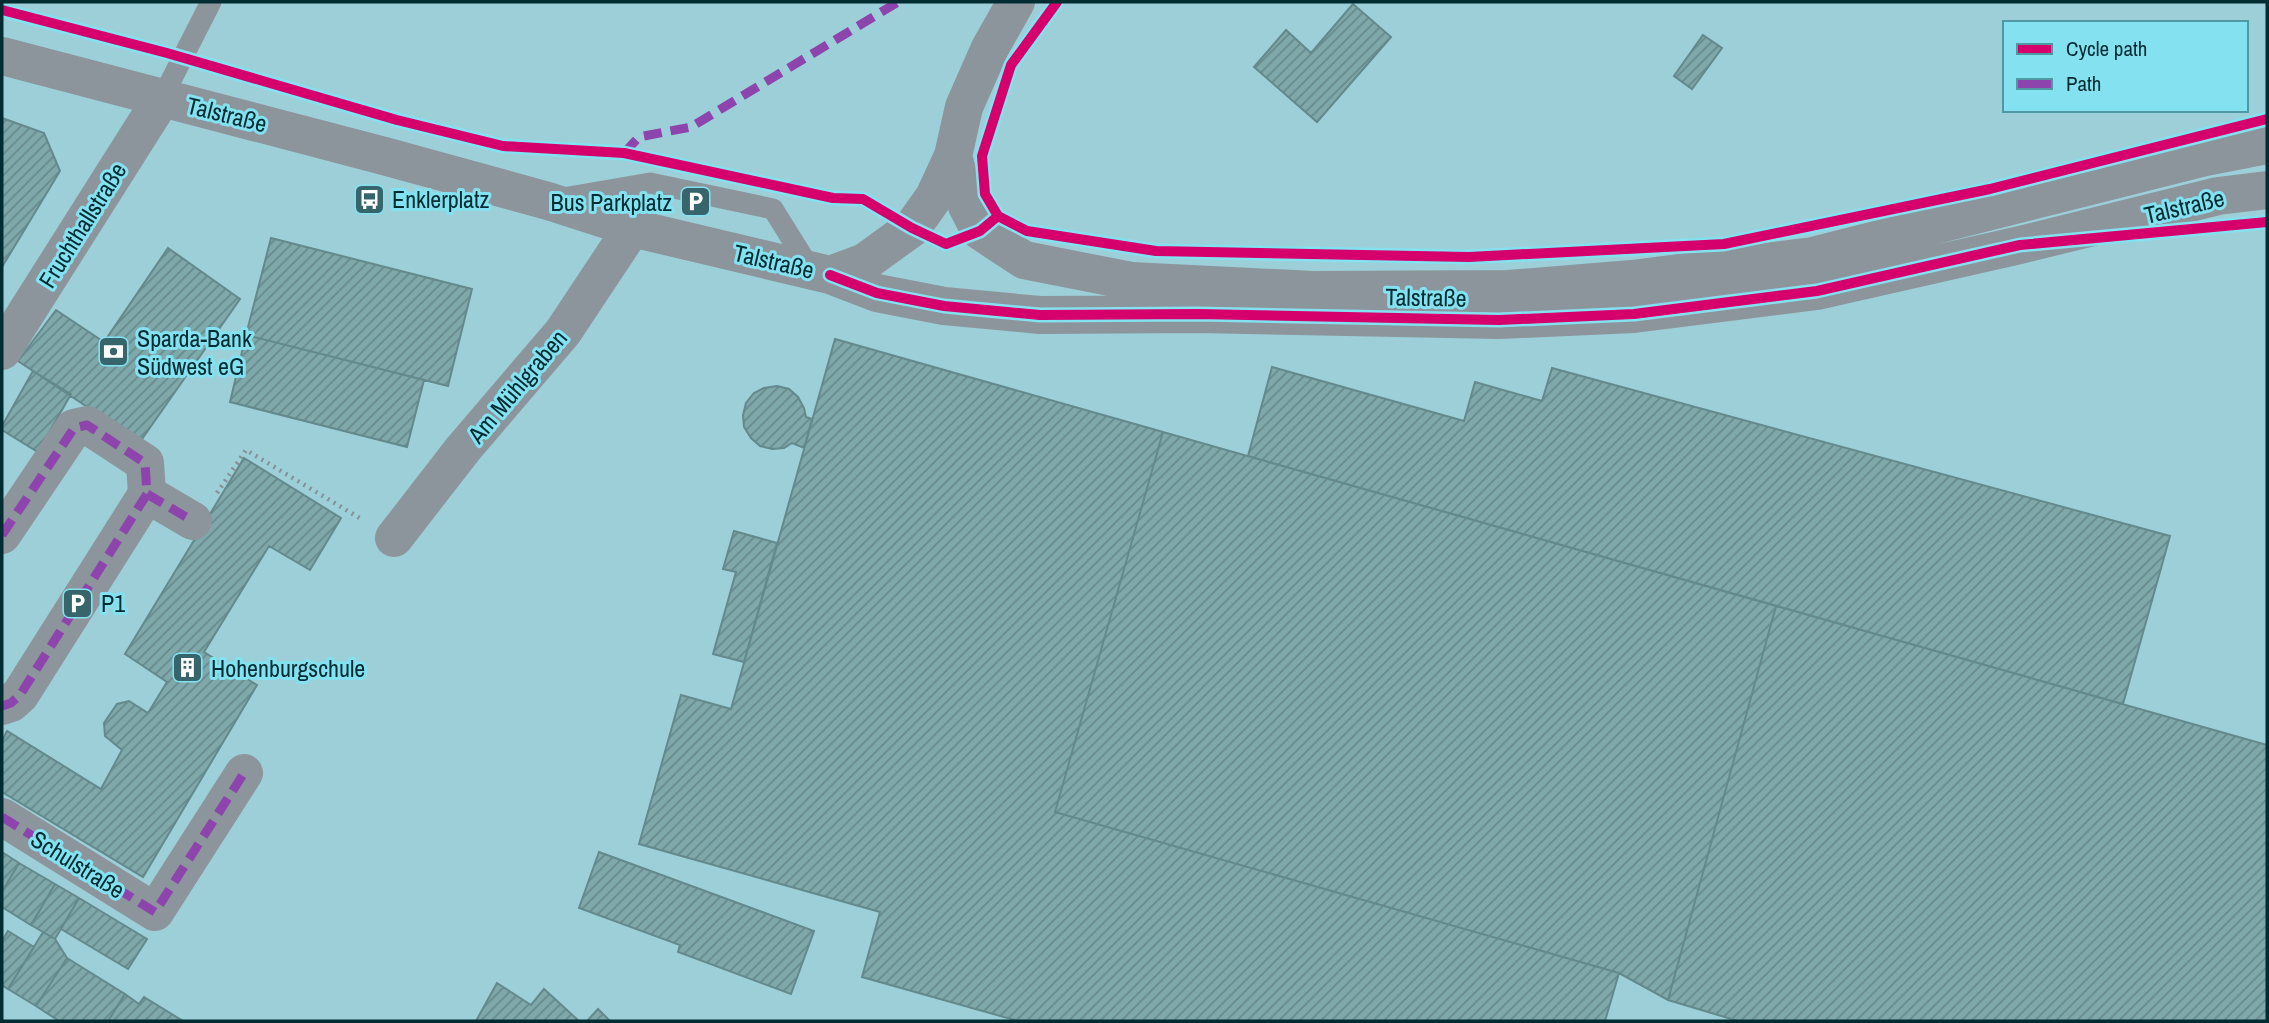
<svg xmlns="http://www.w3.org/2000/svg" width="2269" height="1023" font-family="'Archivo Narrow',sans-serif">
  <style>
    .building { fill: url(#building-hatch); stroke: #63898c; stroke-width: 2 }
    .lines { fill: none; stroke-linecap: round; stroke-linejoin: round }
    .path { stroke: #849197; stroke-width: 4.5; stroke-dasharray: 2 5; stroke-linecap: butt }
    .lane { stroke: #8c949c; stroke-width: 21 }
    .street { stroke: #8c949c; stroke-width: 38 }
    .quiet { stroke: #8e44ad; stroke-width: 9; stroke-dasharray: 18 9; stroke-linecap: butt }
    .cycleway-casing { stroke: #83e1f0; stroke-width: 15 }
    .cycleway { stroke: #d6006c; stroke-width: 10 }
    .labels { text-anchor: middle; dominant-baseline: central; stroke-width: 6; stroke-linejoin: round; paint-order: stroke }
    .street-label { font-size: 24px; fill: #002c32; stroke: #83e1f0 }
    .poi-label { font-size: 24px; fill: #002c32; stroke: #83e1f0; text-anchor: start }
  </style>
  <defs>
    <pattern id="building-hatch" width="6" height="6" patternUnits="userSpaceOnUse" patternTransform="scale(1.75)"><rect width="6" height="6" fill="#7fa8ab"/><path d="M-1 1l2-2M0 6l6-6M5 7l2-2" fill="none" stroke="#66898c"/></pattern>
  </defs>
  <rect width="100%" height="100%" fill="#9ccfd8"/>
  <path class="building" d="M 1353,4 L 1391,37 L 1317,122 L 1254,67 L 1286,30 L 1311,53 Z
    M 1703,35 L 1722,48 L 1692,89 L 1674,76 Z
    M 2,118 L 44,133 L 60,171 L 2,267 Z
    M 271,238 L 472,289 L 448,386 L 246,335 Z
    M 168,248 L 240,299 L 140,442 L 18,361 L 56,310 L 104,342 Z
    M 246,335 L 424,380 L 407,447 L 230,402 Z
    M 835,339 L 1163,432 L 1055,812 L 1619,973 L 1605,1021 L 1018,1021 L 862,977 L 880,912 L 639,844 L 681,695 L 731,709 Z
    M 1272,367 L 1464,421 L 1475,382 L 1542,401 L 1552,368 L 2170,536 L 2123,704 L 1248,456 Z
    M 33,371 L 71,394 L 38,452 L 2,430 L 2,426 Z
    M 777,386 L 789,389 L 798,397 L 804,408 L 806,417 L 812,419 L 804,448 L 792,443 L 784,448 L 772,449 L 760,446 L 751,438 L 744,427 L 743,415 L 746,403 L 754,393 L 764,388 Z
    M 1163,432 L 1776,606 L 1668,1000 L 1619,973 L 1055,812 Z
    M 244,458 L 341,518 L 310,570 L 269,546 L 204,652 L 257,685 L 143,877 L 2,792 L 2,741 L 7,731 L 101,789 L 122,750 L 105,736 L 104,723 L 117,704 L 129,701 L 148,713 L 167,682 L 125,654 Z
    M 734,531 L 777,543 L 744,662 L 713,654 L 736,572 L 723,569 Z
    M 1776,606 L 2267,745 L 2267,1021 L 1738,1021 L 1668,1000 Z
    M 2,852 L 19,863 L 2,892 Z
    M 599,852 L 814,931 L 791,994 L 678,952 L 680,945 L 579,908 Z
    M 19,863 L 55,884 L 31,925 L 2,907 L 2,892 Z
    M 55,884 L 79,898 L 55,939 L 31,925 Z
    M 79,898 L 147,939 L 128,969 L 61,929 Z
    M 8,931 L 34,947 L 8,989 L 2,985 L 2,941 Z
    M 43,932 L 55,939 L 67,958 L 36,1006 L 8,989 Z
    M 67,958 L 125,994 L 108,1021 L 59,1021 L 36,1006 Z
    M 497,983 L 531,1005 L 544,989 L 579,1021 L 476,1021 Z
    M 125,994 L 139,1004 L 144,997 L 183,1021 L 108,1021 Z
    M 598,1009 L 610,1021 L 587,1021 Z"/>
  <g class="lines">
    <path class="path" d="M 2,10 L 156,50
      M 211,66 L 270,83
      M 501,146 L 528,147
      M 217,493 L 246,450 L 363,520"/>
    <path class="lane" d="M 162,98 L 211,2
      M 563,198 L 650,183 L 773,209 L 811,270"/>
    <path class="street" d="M 2,56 L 384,156 L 548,201 L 632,228 L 830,275 L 877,293 L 944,306 L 1040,315 L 1198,314 L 1499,320 L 1634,314 L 1817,291 L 2020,245 L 2218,196 L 2267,190
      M 953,156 L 967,206 L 980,231 L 1024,260 L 1131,281 L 1313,290 L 1508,289 L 1632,279 L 1813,256 L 2205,157 L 2267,145
      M 830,275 L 865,262 L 912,228 L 934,197 L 953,156 L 964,107 L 990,48 L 1016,2
      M 2,351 L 162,98
      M 147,494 L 193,521
      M 2,535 L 74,428 L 87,425 L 145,463 L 147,494 L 20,695 L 11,703 L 2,706
      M 394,538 L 463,449 L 563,332 L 632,228
      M 2,817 L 155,912 L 244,773"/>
    <path class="quiet" d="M 624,153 L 639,137 L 691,127 L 898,2
      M 147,494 L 193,521
      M 2,535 L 74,428 L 87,425 L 145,463 L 147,494 L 20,695 L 11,703 L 2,706
      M 2,817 L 155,912 L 244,773"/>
    <defs>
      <path id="cycleway" d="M 1057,2 L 1011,65 L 982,156 L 985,194 L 998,216 L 1027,231 L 1156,251 L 1469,257 L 1724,244 L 1990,189 L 2267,119
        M 2,10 L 167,53 L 397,120 L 503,146 L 624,153 L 833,198 L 863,199 L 912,228 L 946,244 L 980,231 L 998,216
        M 830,275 L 877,293 L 944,306 L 1040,315 L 1198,314 L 1499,320 L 1634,314 L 1817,291 L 2020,245 L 2267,222"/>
    </defs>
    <use href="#cycleway" class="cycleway-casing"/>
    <use href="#cycleway" class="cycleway"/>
  </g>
  <defs>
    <symbol id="bus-square" viewBox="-11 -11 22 22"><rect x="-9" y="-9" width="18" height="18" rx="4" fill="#37656c" stroke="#83e1f0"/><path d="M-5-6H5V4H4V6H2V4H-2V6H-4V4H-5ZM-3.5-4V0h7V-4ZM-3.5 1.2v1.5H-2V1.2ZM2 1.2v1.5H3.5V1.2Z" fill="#fff"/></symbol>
    <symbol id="parking-square" viewBox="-11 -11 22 22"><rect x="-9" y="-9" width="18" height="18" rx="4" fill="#37656c" stroke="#83e1f0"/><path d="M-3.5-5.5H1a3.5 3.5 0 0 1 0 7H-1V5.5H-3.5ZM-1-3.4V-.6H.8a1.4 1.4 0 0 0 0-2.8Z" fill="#fff"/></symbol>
    <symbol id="bank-square" viewBox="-11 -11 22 22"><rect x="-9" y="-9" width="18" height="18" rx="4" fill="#37656c" stroke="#83e1f0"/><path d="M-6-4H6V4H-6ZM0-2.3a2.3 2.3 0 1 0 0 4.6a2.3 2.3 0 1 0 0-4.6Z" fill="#fff"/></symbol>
    <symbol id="building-square" viewBox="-11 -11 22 22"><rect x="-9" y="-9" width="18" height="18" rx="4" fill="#37656c" stroke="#83e1f0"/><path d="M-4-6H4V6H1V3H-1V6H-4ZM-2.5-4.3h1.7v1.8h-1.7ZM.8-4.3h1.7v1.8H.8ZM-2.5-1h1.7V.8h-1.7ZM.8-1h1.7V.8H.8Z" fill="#fff"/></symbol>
  </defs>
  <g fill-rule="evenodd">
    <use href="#bus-square" x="352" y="182" width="35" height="35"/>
    <use href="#parking-square" x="678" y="184" width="35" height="35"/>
    <use href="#bank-square" x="96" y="334" width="35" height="35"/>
    <use href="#parking-square" x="60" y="586" width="35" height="35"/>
    <use href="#building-square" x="170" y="650" width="35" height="35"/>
  </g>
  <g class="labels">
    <g class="street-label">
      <text transform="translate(227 114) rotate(14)">Talstraße</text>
      <text transform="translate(2184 206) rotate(-13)">Talstraße</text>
      <text transform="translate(82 225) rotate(-58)">Fruchthallstraße</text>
      <text transform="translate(774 261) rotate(13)">Talstraße</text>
      <text transform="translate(1426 297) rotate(1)">Talstraße</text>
      <text transform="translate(517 386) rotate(-50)">Am Mühlgraben</text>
      <text transform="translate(78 864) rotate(32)">Schulstraße</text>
    </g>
    <g class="poi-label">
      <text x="392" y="199">Enklerplatz</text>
      <text x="672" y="202" text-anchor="end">Bus Parkplatz</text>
      <text x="137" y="338">Sparda-Bank<tspan x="137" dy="28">Südwest eG</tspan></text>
      <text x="101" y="603">P1</text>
      <text x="211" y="668">Hohenburgschule</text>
    </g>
  </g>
  <rect width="2269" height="1023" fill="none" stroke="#002c32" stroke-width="7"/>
  <rect x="2003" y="21" width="245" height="91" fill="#83e1f0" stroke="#4f99a4" stroke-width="2"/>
  <rect x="2017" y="44" width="35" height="10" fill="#d6006c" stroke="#4f99a4" stroke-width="2"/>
  <text x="2066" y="56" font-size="21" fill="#002c32">Cycle path</text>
  <rect x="2017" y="79" width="35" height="10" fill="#8e44ad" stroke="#4f99a4" stroke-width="2"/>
  <text x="2066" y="91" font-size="21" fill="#002c32">Path</text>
</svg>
